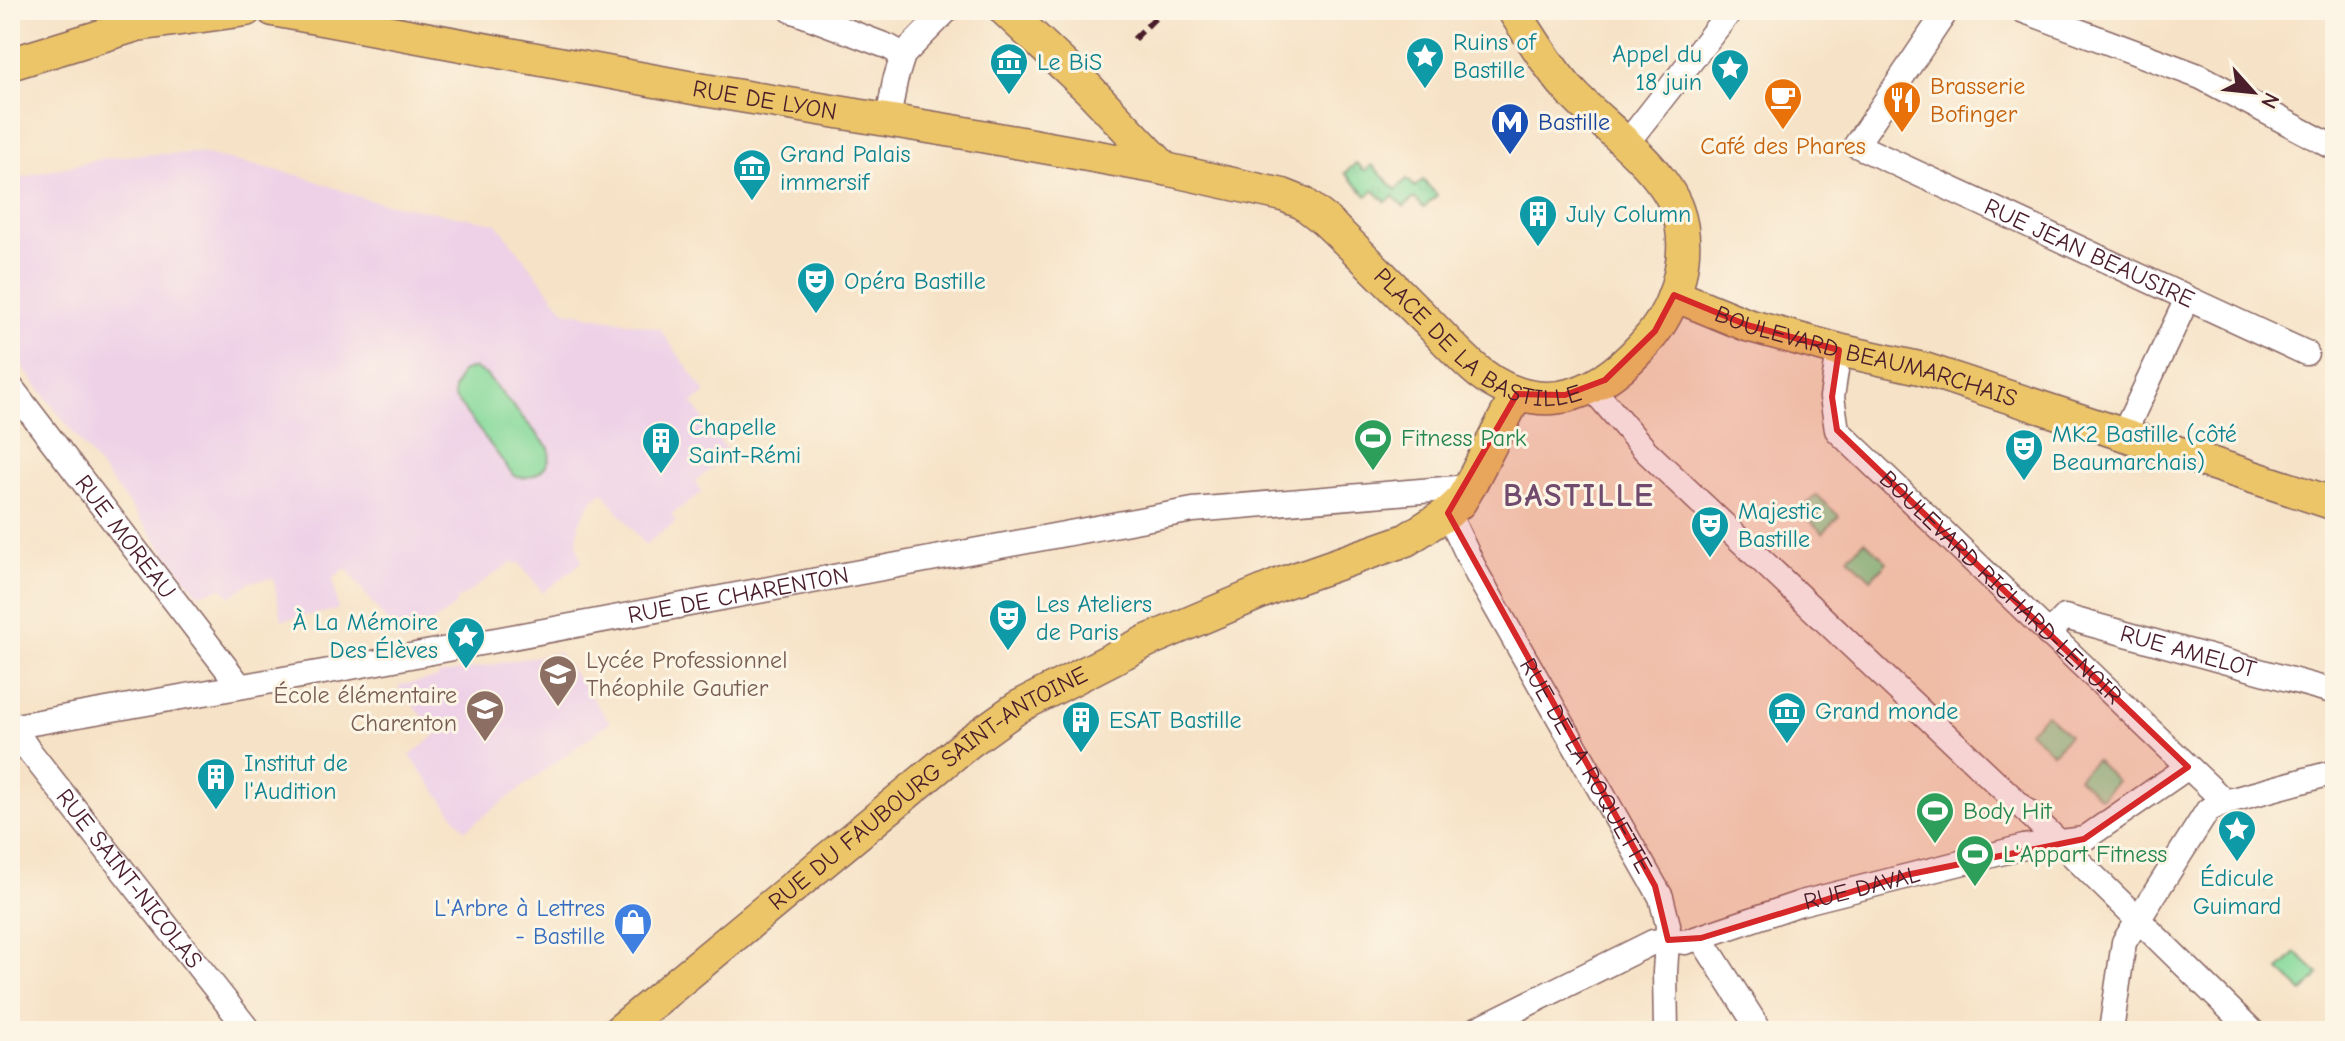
<svg xmlns="http://www.w3.org/2000/svg" width="2345" height="1041" font-family="'Comic Neue',sans-serif">
  <style>
    .built { fill: #eed0e7 }
    .grass { fill: url(#grass-tufts); stroke: #687c63; stroke-width: 2 }
    .garden { fill: #86d99b; stroke: #687c63; stroke-width: 2 }
    .lines { fill: none; stroke-linecap: round; stroke-linejoin: round }
    .minor-casing { stroke: #866361; stroke-width: 27 }
    .major-casing { stroke: #866361; stroke-width: 35 }
    .minor { stroke: #fff; stroke-width: 24 }
    .major { stroke: #edc569; stroke-width: 32 }
    .rail { stroke: #4a1f2b; stroke-width: 6; stroke-dasharray: 12 6; stroke-linecap: butt }
    .marked { fill: #d62828; fill-opacity: 0.2; stroke: #d62828; stroke-width: 6; stroke-linejoin: round }
    .labels { text-anchor: middle; dominant-baseline: central; stroke-width: 6; stroke-linejoin: round; paint-order: stroke }
    .culture-label { font-size: 24px; fill: #0d838f; stroke: #fcf5e5; text-anchor: start }
    .food-label { font-size: 24px; fill: #c56008; stroke: #fcf5e5; text-anchor: start }
    .street-label { font-size: 24px; fill: #4a1f2b; stroke: #fcf5e5 }
    .transit-label { font-size: 24px; fill: #164399; stroke: #fcf5e5; text-anchor: start }
    .leisure-label { font-size: 24px; fill: #27864d; stroke: #fcf5e5; text-anchor: start }
    .education-label { font-size: 24px; fill: #785e54; stroke: #fcf5e5; text-anchor: start }
    .shop-label { font-size: 24px; fill: #366cbe; stroke: #fcf5e5; text-anchor: end }
    .district-label { font-size: 32px; font-weight: bold; letter-spacing: 2px; fill: #704b6e; stroke: #fcf5e5 }
  </style>
  <defs>
    <pattern id="grass-tufts" width="24" height="20" patternUnits="userSpaceOnUse" patternTransform="scale(2)"><rect width="24" height="20" fill="#86d99b"/><path d="M3 7l-1-3M5 7V3M7 7l1-3M15 17l-1-3M17 17v-4M19 17l1-3" fill="none" stroke="#75ba86"/></pattern>
  </defs>
  <rect width="100%" height="100%" fill="#fcf5e5"/>
  <filter id="ink" filterUnits="userSpaceOnUse"><feTurbulence type="fractalNoise" baseFrequency=".0125" numOctaves="2"/><feDisplacementMap in="SourceGraphic" scale="16" xChannelSelector="R" yChannelSelector="G"/><feConvolveMatrix kernelMatrix="1 2 1 2 8 2 1 2 1" color-interpolation-filters="sRGB"/></filter>
  <filter id="wash" filterUnits="userSpaceOnUse"><feTurbulence type="fractalNoise" baseFrequency=".006" numOctaves="4" result="noise"/><feDisplacementMap in="SourceGraphic" scale="32" xChannelSelector="R" yChannelSelector="G"/><feGaussianBlur stdDeviation="1.8" result="paint"/><feColorMatrix in="noise" values="0 0 0 0 0 0 0 0 0 0 0 0 0 0 0 0 0 1.4 0 .05"/><feComposite in="paint" operator="in"/></filter>
  <g filter="url(#wash)">
    <rect width="100%" height="100%" fill="#f6e2c6"/>
    <path class="built" d="M 197,153 L 302,176 L 368,200 L 496,223 L 565,311 L 659,328 L 706,393 L 692,403 L 730,455 L 695,481 L 702,492 L 671,515 L 676,522 L 645,545 L 603,492 L 591,502 L 579,523 L 577,546 L 582,562 L 543,593 L 520,564 L 512,562 L 457,600 L 455,606 L 418,633 L 418,639 L 402,642 L 346,568 L 333,578 L 338,610 L 282,620 L 273,578 L 250,582 L 230,597 L 223,588 L 198,594 L 10,351 L 10,182 L 38,173 L 101,159 L 134,155 Z
      M 558,652 L 610,722 L 465,830 L 410,756 L 437,734 L 397,686 L 438,678 L 438,675 Z"/>
    <path class="grass" d="M 1356,163 L 1365,171 L 1372,165 L 1396,190 L 1407,179 L 1415,187 L 1423,180 L 1437,195 L 1424,208 L 1414,198 L 1404,207 L 1393,196 L 1386,202 L 1373,190 L 1367,196 L 1345,173 Z"/>
    <path class="garden" d="M 473,368 L 485,374 L 549,448 C 553,468 532,482 514,476 L 454,397 L 454,389 L 461,372 Z
      M 1816,495 L 1839,516 L 1823,533 L 1800,511 Z
      M 1865,541 L 1887,562 L 1871,579 L 1848,557 Z
      M 2046,714 L 2069,735 L 2053,753 L 2029,731 Z
      M 2095,760 L 2117,781 L 2101,798 L 2078,777 Z
      M 2296,953 L 2319,974 L 2303,992 L 2279,970 Z"/>
  </g>
  <g filter="url(#ink)">
    <g class="lines">
      <defs>
        <g id="minor">
          <path d="M 791,10 L 889,47 L 903,55"/>
          <path id="s1" d="M 1947,10 L 1856,145 L 2306,353"/>
          <path d="M 2022,10 L 2201,77 L 2335,148"/>
          <path d="M 888,120 L 895,81 L 903,55 L 947,10"/>
          <path d="M 1626,144 L 1731,10"/>
          <path id="s2" d="M 1839,350 L 1832,397 L 1837,430 L 2225,802"/>
          <path id="s3" d="M 10,386 L 240,686"/>
          <path d="M 1592,388 L 1646,451 L 2059,842 L 2252,1031"/>
          <path d="M 2123,435 L 2187,299"/>
          <path id="s4" d="M 1448,513 L 1477,574 L 1661,897 L 1668,925 L 1665,972 L 1666,1031"/>
          <path id="s5" d="M 2048,634 L 2065,617 L 2335,692"/>
          <path id="s6" d="M 13,726 L 27,748 L 249,1031"/>
          <path id="s7" d="M 10,727 L 335,670 L 1193,510 L 1469,487"/>
          <path d="M 1701,938 L 1760,1031"/>
          <path id="s8" d="M 1473,1031 L 1653,942 L 1668,940 L 1686,942 L 1801,903 L 2024,847 L 2084,839 L 2188,767"/>
          <path d="M 2111,1031 L 2124,942 L 2208,810 L 2225,802 L 2335,772"/>
        </g>
        <g id="major">
          <path id="s9" d="M 273,10 L 704,90 L 965,133 L 1165,169 L 1283,195 L 1303,203 L 1325,220 C 1359,252 1391,285 1424,318 C 1442,336 1460,357 1480,373 C 1546,423 1605,392 1652,335 C 1678,302 1692,250 1677,209 C 1661,166 1604,127 1573,94 C 1549,69 1532,38 1513,10"/>
          <path d="M 1005,10 L 1089,89 L 1165,169"/>
          <path d="M 10,64 L 137,25 L 246,10"/>
          <path id="s10" d="M 1674,295 L 1747,325 L 1839,350 L 1924,369 L 2335,504"/>
          <path id="s11" d="M 619,1031 L 969,742 L 1018,707 L 1147,641 L 1283,583 L 1406,540 L 1448,513 L 1460,502 L 1469,487 L 1517,394"/>
        </g>
      </defs>
      <use href="#minor" class="minor-casing"/>
      <use href="#major" class="major-casing"/>
      <use href="#minor" class="minor"/>
      <use href="#major" class="major"/>
      <path class="rail" d="M 1134,39 L 1163,10"/>
    </g>
  </g>
  <path class="marked" d="M 1674,295 L 1747,325 L 1839,350 L 1832,397 L 1837,430 L 2188,767 L 2084,839 L 1906,875 L 1701,938 L 1668,940 L 1655,886 L 1448,513 L 1517,394 L 1565,395 L 1605,380 L 1655,331 Z"/>
  <defs>
    <symbol id="sight-pin" viewBox="-11 -11 22 30"><path d="M0 17L-7.5 6A9.5 9.5 0 1 1 7.5 6Z" fill="#0f9aa8" stroke="#fcf5e5"/><path d="M0-6L1.8-2.2L6-1.7L2.9 1.2L3.7 5.4L0 3.3L-3.7 5.4L-2.9 1.2L-6-1.7L-1.8-2.2Z" fill="#fff"/></symbol>
    <symbol id="museum-pin" viewBox="-11 -11 22 30"><path d="M0 17L-7.5 6A9.5 9.5 0 1 1 7.5 6Z" fill="#0f9aa8" stroke="#fcf5e5"/><path d="M0-6L6-3V-2H-6V-3ZM-5-1h2V3h-2ZM-1-1h2V3h-2ZM3-1h2V3H3ZM-6 4H6V6H-6Z" fill="#fff"/></symbol>
    <symbol id="cafe-pin" viewBox="-11 -11 22 30"><path d="M0 17L-7.5 6A9.5 9.5 0 1 1 7.5 6Z" fill="#e8710a" stroke="#fcf5e5"/><path d="M-5.5-4.5H6V0H3Q3 3.5 0 3.5H-2.5Q-5.5 3.5-5.5 0ZM3-3.2v2h1.7v-2ZM-6 4.5H4V6H-6Z" fill="#fff"/></symbol>
    <symbol id="restaurant-pin" viewBox="-11 -11 22 30"><path d="M0 17L-7.5 6A9.5 9.5 0 1 1 7.5 6Z" fill="#e8710a" stroke="#fcf5e5"/><path d="M-5-6h1v4h1v-4h1v4h1v-4h1v5L-1.5 .5V6h-2V.5L-5-1ZM5-6V6H3V1.5H1.5Q1.5-4 5-6Z" fill="#fff"/></symbol>
    <symbol id="metro-pin" viewBox="-11 -11 22 30"><path d="M0 17L-7.5 6A9.5 9.5 0 1 1 7.5 6Z" fill="#1a4fb4" stroke="#fcf5e5"/><path d="M-5.5 5V-5H-3L0 0L3-5H5.5V5H3V-.5L0 4L-3-.5V5Z" fill="#fff"/></symbol>
    <symbol id="building-pin" viewBox="-11 -11 22 30"><path d="M0 17L-7.5 6A9.5 9.5 0 1 1 7.5 6Z" fill="#0f9aa8" stroke="#fcf5e5"/><path d="M-4-6H4V6H1V3H-1V6H-4ZM-2.5-4.3h1.7v1.8h-1.7ZM.8-4.3h1.7v1.8H.8ZM-2.5-1h1.7V.8h-1.7ZM.8-1h1.7V.8H.8Z" fill="#fff"/></symbol>
    <symbol id="theatre-pin" viewBox="-11 -11 22 30"><path d="M0 17L-7.5 6A9.5 9.5 0 1 1 7.5 6Z" fill="#0f9aa8" stroke="#fcf5e5"/><path d="M-5-5.5Q0-4 5-5.5V0Q5 5 0 6Q-5 5-5 0ZM-3.3-2.5H-1v1.5H-3.3ZM1-2.5H3.3v1.5H1ZM-2.8 1Q0 5.5 2.8 1Z" fill="#fff"/></symbol>
    <symbol id="stadium-pin" viewBox="-11 -11 22 30"><path d="M0 17L-7.5 6A9.5 9.5 0 1 1 7.5 6Z" fill="#2e9e5b" stroke="#fcf5e5"/><path d="M0-5a6.5 5 0 1 0 0 10a6.5 5 0 1 0 0-10ZM-3.5-1.8h7v3.6h-7Z" fill="#fff"/></symbol>
    <symbol id="school-pin" viewBox="-11 -11 22 30"><path d="M0 17L-7.5 6A9.5 9.5 0 1 1 7.5 6Z" fill="#8d6e63" stroke="#fcf5e5"/><path d="M0-5L7-2L0 1L-7-2ZM-4 1L0 2.5L4 1V4Q0 6-4 4Z" fill="#fff"/></symbol>
    <symbol id="shop-pin" viewBox="-11 -11 22 30"><path d="M0 17L-7.5 6A9.5 9.5 0 1 1 7.5 6Z" fill="#3f7fe0" stroke="#fcf5e5"/><path d="M-5-2.5h2.3a2.7 3.5 0 0 1 5.4 0H5L5.5 6h-11ZM-1.5-2.5h3a1.5 2.3 0 0 0-3 0Z" fill="#fff"/></symbol>
  </defs>
  <g fill-rule="evenodd">
    <use href="#sight-pin" x="1403" y="34" width="44" height="60"/>
    <use href="#museum-pin" x="987" y="40" width="44" height="60"/>
    <use href="#sight-pin" x="1708" y="46" width="44" height="60"/>
    <use href="#cafe-pin" x="1761" y="75" width="44" height="60"/>
    <use href="#restaurant-pin" x="1880" y="78" width="44" height="60"/>
    <use href="#metro-pin" x="1488" y="100" width="44" height="60"/>
    <use href="#museum-pin" x="730" y="146" width="44" height="60"/>
    <use href="#building-pin" x="1516" y="192" width="44" height="60"/>
    <use href="#theatre-pin" x="794" y="259" width="44" height="60"/>
    <use href="#stadium-pin" x="1351" y="416" width="44" height="60"/>
    <use href="#building-pin" x="639" y="419" width="44" height="60"/>
    <use href="#theatre-pin" x="2002" y="426" width="44" height="60"/>
    <use href="#theatre-pin" x="1688" y="503" width="44" height="60"/>
    <use href="#theatre-pin" x="986" y="596" width="44" height="60"/>
    <use href="#sight-pin" x="444" y="614" width="44" height="60"/>
    <use href="#school-pin" x="536" y="652" width="44" height="60"/>
    <use href="#school-pin" x="463" y="687" width="44" height="60"/>
    <use href="#museum-pin" x="1765" y="689" width="44" height="60"/>
    <use href="#building-pin" x="1059" y="698" width="44" height="60"/>
    <use href="#building-pin" x="194" y="755" width="44" height="60"/>
    <use href="#stadium-pin" x="1913" y="789" width="44" height="60"/>
    <use href="#sight-pin" x="2215" y="807" width="44" height="60"/>
    <use href="#stadium-pin" x="1953" y="832" width="44" height="60"/>
    <use href="#shop-pin" x="611" y="900" width="44" height="60"/>
  </g>
  <g class="labels">
    <g class="culture-label">
      <text x="1453" y="42">Ruins of<tspan x="1453" dy="28">Bastille</tspan></text>
      <text x="1702" y="54" text-anchor="end">Appel du<tspan x="1702" dy="28">18 juin</tspan></text>
      <text x="1037" y="62">Le BiS</text>
      <text x="780" y="154">Grand Palais<tspan x="780" dy="28">immersif</tspan></text>
      <text x="1566" y="214">July Column</text>
      <text x="844" y="281">Opéra Bastille</text>
      <text x="689" y="427">Chapelle<tspan x="689" dy="28">Saint-Rémi</tspan></text>
      <text x="2052" y="434">MK2 Bastille (côté<tspan x="2052" dy="28">Beaumarchais)</tspan></text>
      <text x="1738" y="511">Majestic<tspan x="1738" dy="28">Bastille</tspan></text>
      <text x="1036" y="604">Les Ateliers<tspan x="1036" dy="28">de Paris</tspan></text>
      <text x="438" y="622" text-anchor="end">À La Mémoire<tspan x="438" dy="28">Des Élèves</tspan></text>
      <text x="1815" y="711">Grand monde</text>
      <text x="1109" y="720">ESAT Bastille</text>
      <text x="244" y="763">Institut de<tspan x="244" dy="28">l'Audition</tspan></text>
      <text x="2237" y="878" text-anchor="middle">Édicule<tspan x="2237" dy="28">Guimard</tspan></text>
    </g>
    <g class="food-label">
      <text x="1930" y="86">Brasserie<tspan x="1930" dy="28">Bofinger</tspan></text>
      <text x="1783" y="146" text-anchor="middle">Café des Phares</text>
    </g>
    <g class="street-label">
      <text stroke="none"><textPath href="#s9" startOffset="500">RUE DE LYON</textPath></text>
      <text stroke="none"><textPath href="#s1" startOffset="420">RUE JEAN BEAUSIRE</textPath></text>
      <text stroke="none"><textPath href="#s9" startOffset="1276">PLACE DE LA BASTILLE</textPath></text>
      <text stroke="none"><textPath href="#s10" startOffset="202">BOULEVARD BEAUMARCHAIS</textPath></text>
      <text stroke="none"><textPath href="#s3" startOffset="190">RUE MOREAU</textPath></text>
      <text stroke="none"><textPath href="#s2" startOffset="308">BOULEVARD RICHARD-LENOIR</textPath></text>
      <text stroke="none"><textPath href="#s7" startOffset="740">RUE DE CHARENTON</textPath></text>
      <text stroke="none"><textPath href="#s5" startOffset="152">RUE AMELOT</textPath></text>
      <text stroke="none"><textPath href="#s4" startOffset="288">RUE DE LA ROQUETTE</textPath></text>
      <text stroke="none"><textPath href="#s11" startOffset="394">RUE DU FAUBOURG SAINT-ANTOINE</textPath></text>
      <text stroke="none"><textPath href="#s6" startOffset="192">RUE SAINT-NICOLAS</textPath></text>
      <text stroke="none"><textPath href="#s8" startOffset="418">RUE DAVAL</textPath></text>
    </g>
    <g class="transit-label">
      <text x="1538" y="122">Bastille</text>
    </g>
    <g class="leisure-label">
      <text x="1401" y="438">Fitness Park</text>
      <text x="1963" y="811">Body Hit</text>
      <text x="2003" y="854">L'Appart Fitness</text>
    </g>
    <g class="education-label">
      <text x="586" y="660">Lycée Professionnel<tspan x="586" dy="28">Théophile Gautier</tspan></text>
      <text x="457" y="695" text-anchor="end">École élémentaire<tspan x="457" dy="28">Charenton</tspan></text>
    </g>
    <g class="shop-label">
      <text x="605" y="908">L'Arbre à Lettres<tspan x="605" dy="28">- Bastille</tspan></text>
    </g>
    <g class="district-label">
      <text x="1579" y="495">BASTILLE</text>
    </g>
  </g>
  <rect width="2345" height="1041" fill="none" stroke="#fcf5e5" stroke-width="40"/>
  <g transform="translate(2253 92) rotate(117)" stroke="#fcf5e5" stroke-width="6" paint-order="stroke">
  <path d="M0-6L14 30L0 20L-14 30Z" fill="#4a1f2b"/>
  <text y="-12" font-size="22" font-weight="bold" text-anchor="middle" fill="#4a1f2b">N</text>
  </g>
</svg>
